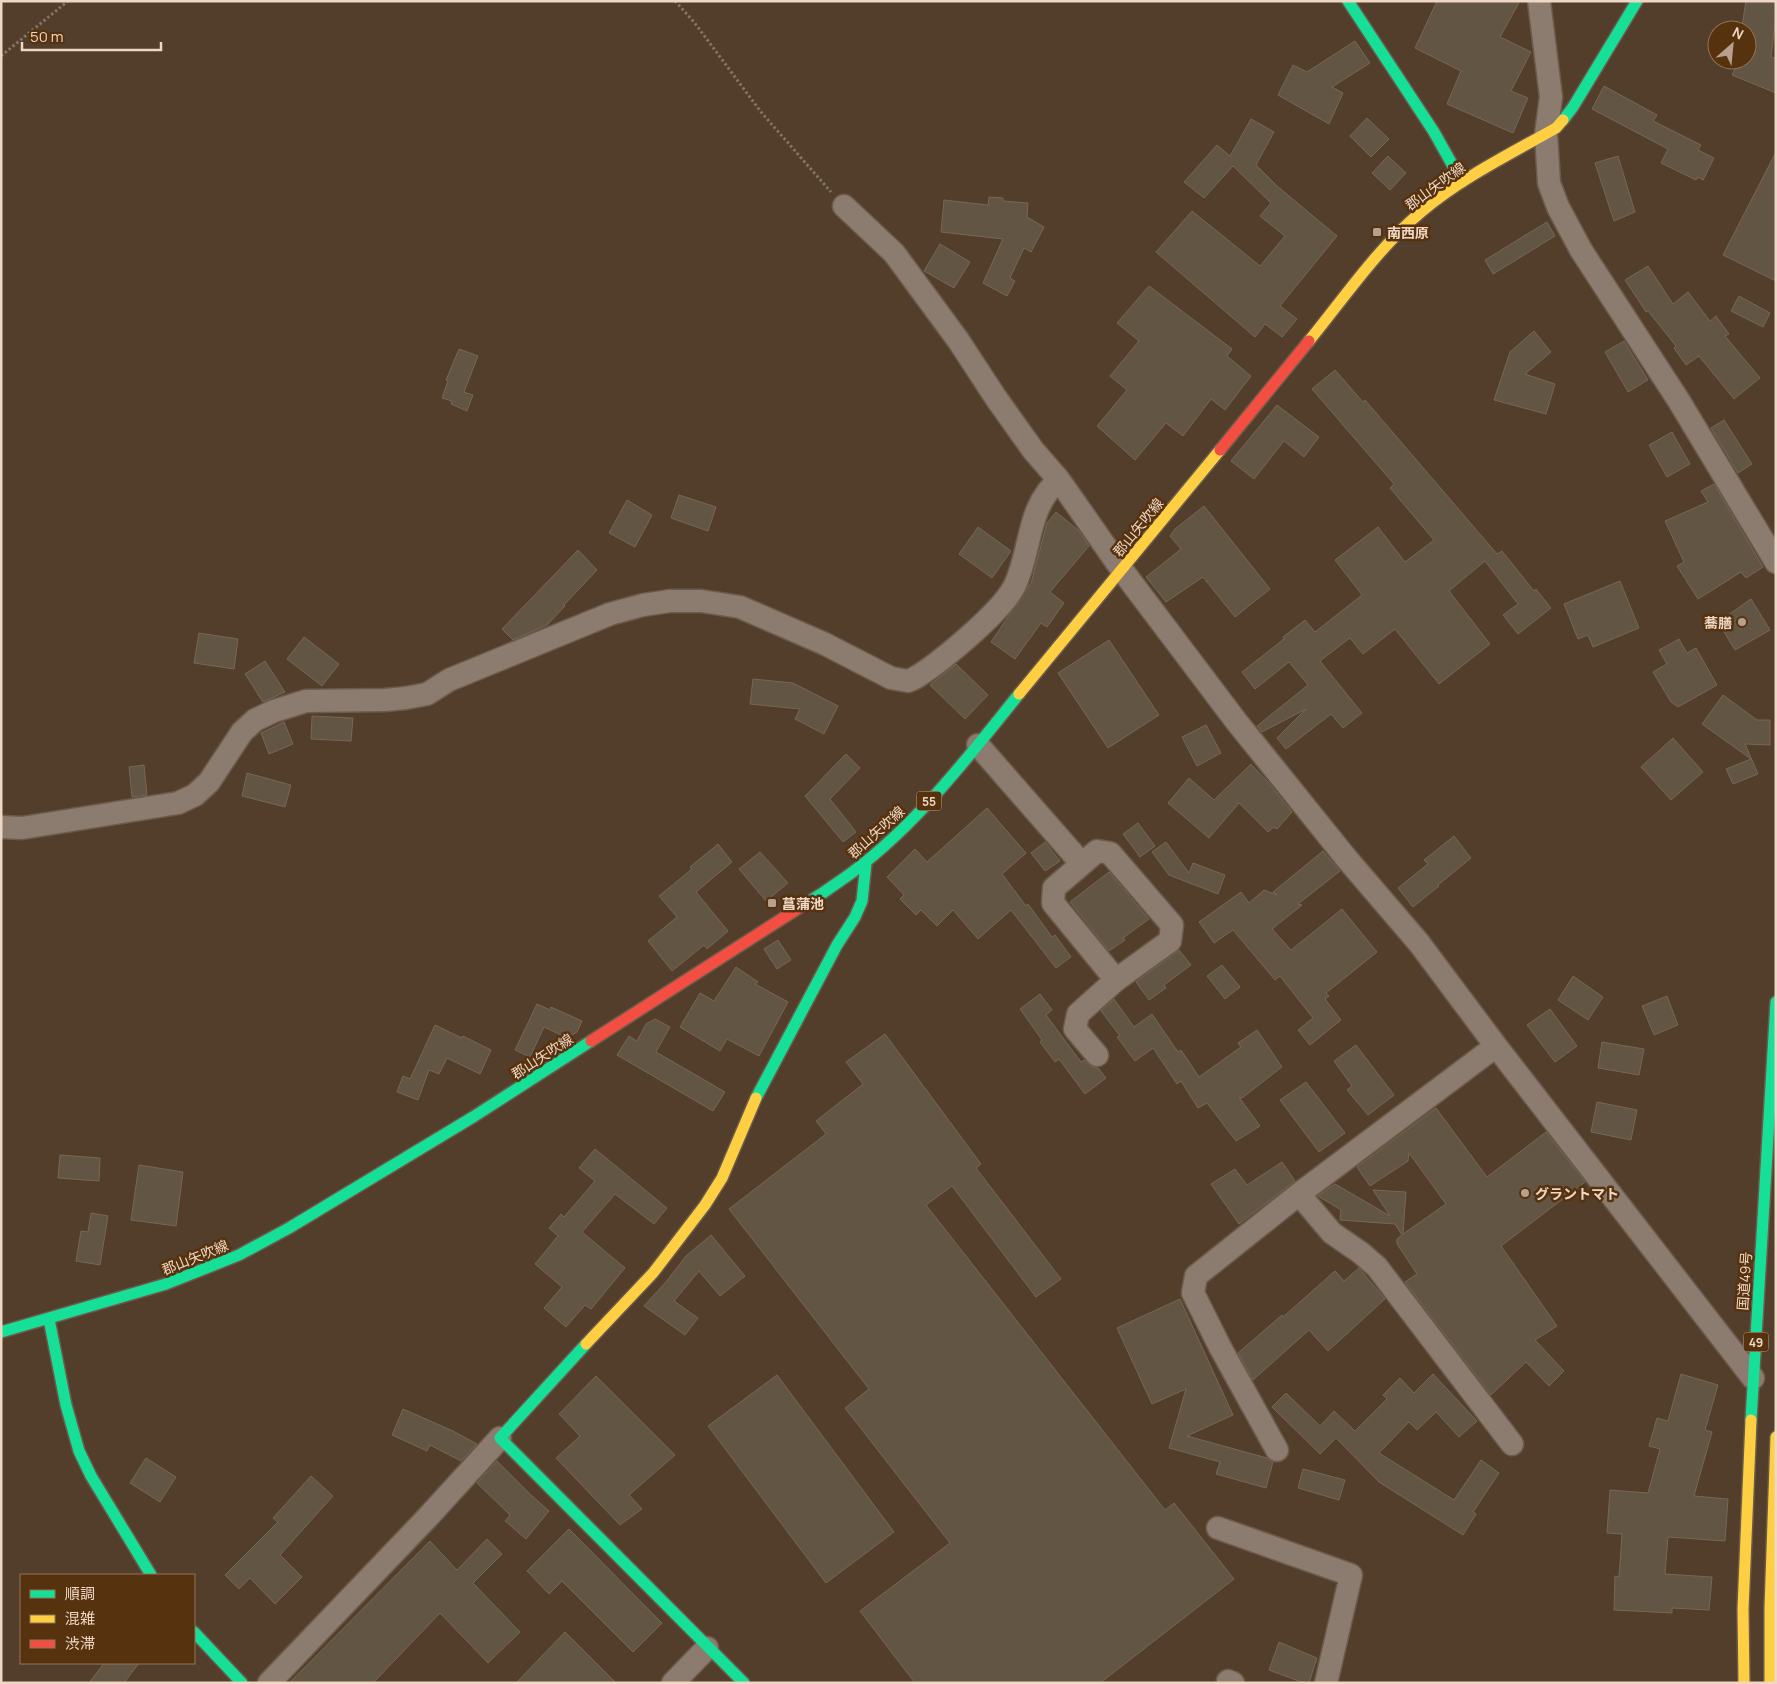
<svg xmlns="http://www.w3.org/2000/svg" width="1777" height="1684" font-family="Manrope,'Noto Sans JP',sans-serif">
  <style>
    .building { fill: #635543; stroke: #766855 }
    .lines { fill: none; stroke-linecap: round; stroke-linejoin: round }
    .street-casing { stroke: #6c5b4b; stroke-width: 25 }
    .fast-casing { stroke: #6c5b4b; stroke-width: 14 }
    .slow-casing { stroke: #6c5b4b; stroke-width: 14 }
    .jam-casing { stroke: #6c5b4b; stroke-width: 14 }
    .path { stroke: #827467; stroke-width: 3; stroke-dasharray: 2.5 2.5; stroke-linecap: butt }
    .street { stroke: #8c7c6f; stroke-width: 22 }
    .fast { stroke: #16e098; stroke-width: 11 }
    .slow { stroke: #ffcf43; stroke-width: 11 }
    .jam { stroke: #f24e42; stroke-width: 11 }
    .poi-dot { fill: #b7a18e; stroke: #57320e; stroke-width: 2 }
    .labels { text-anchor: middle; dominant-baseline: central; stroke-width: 5; stroke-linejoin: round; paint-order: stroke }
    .shield { fill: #57320e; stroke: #c1a68d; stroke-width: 1 }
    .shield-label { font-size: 12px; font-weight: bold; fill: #eed7c4 }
    .street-label { font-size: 14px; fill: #eed7c4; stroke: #57320e }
    .poi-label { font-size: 14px; font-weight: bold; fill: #eed7c4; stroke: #57320e; text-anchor: start }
  </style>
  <rect width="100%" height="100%" fill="#523e2a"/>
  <path class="building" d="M 1437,1 L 1520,1 L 1500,37 L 1531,52 L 1511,91 L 1528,98 L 1513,133 L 1447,104 L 1461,71 L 1415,48 Z
    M 1746,1 L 1776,1 L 1776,15 L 1771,57 L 1776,59 L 1776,93 L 1732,75 L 1739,60 L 1747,60 L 1747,27 L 1742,26 Z
    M 1355,41 L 1370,63 L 1332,87 L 1343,93 L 1329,124 L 1278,95 L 1293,65 L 1307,72 Z
    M 1604,86 L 1657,115 L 1653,121 L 1701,145 L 1698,150 L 1714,158 L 1703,180 L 1698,177 L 1696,180 L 1661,163 L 1668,149 L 1592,109 Z
    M 1367,118 L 1389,139 L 1371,157 L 1350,136 Z
    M 1251,119 L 1274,132 L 1256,165 L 1277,186 L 1337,236 L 1280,306 L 1297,319 L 1282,337 L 1265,324 L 1255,337 L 1156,252 L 1192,211 L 1260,266 L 1285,236 L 1260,216 L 1271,203 L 1233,166 L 1204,198 L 1184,182 L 1217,145 L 1230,156 Z
    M 1776,152 L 1776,281 L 1723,255 Z
    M 1388,156 L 1406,173 L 1390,190 L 1372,173 Z
    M 1618,156 L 1635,212 L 1614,221 L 1595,163 Z
    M 989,197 L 1003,198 L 1003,201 L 1028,203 L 1027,217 L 1044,227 L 1031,252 L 1024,248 L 1010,278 L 1015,281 L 1007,296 L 983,283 L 1003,239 L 941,232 L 944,200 L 988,205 Z
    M 1547,222 L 1555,236 L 1493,274 L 1485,260 Z
    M 940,244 L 970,262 L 954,288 L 924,271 Z
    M 1648,266 L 1673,304 L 1688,292 L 1710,321 L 1716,316 L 1729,334 L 1725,336 L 1760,378 L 1734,399 L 1699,356 L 1686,365 L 1674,348 L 1676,346 L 1648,311 L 1646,312 L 1625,280 Z
    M 1149,286 L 1232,349 L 1227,356 L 1251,376 L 1225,410 L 1211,399 L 1183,436 L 1166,423 L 1135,460 L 1097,426 L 1127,390 L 1110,376 L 1139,341 L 1117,323 Z
    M 1739,296 L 1770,313 L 1763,327 L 1731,311 Z
    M 1534,331 L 1551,352 L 1525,374 L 1555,384 L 1546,414 L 1494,400 L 1510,352 Z
    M 1624,341 L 1648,380 L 1628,392 L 1605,352 Z
    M 459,349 L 478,356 L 464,392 L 473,395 L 467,411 L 451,404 L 452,401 L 442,398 L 448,381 L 446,380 Z
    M 1335,370 L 1363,402 L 1365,400 L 1497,554 L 1502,551 L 1534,591 L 1536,589 L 1551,608 L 1518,634 L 1503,615 L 1518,604 L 1485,561 L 1449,591 L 1490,644 L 1439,684 L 1395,629 L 1363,654 L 1350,638 L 1320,661 L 1362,713 L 1343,728 L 1331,714 L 1286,749 L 1277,738 L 1306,709 L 1262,732 L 1257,726 L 1308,685 L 1289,662 L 1255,689 L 1242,672 L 1284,639 L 1283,637 L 1305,620 L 1315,632 L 1362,595 L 1335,560 L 1378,527 L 1405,562 L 1434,540 L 1390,488 L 1394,484 L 1312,389 Z
    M 1277,405 L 1319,437 L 1304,457 L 1284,441 L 1254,479 L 1231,461 Z
    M 1724,420 L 1752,464 L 1738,473 L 1711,428 Z
    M 1672,432 L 1690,464 L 1667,477 L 1649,445 Z
    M 1714,484 L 1763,567 L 1746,578 L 1741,572 L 1698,599 L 1677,566 L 1684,562 L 1665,521 L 1708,502 L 1701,491 Z
    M 679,495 L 716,507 L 708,531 L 671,518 Z
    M 627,500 L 652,515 L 635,547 L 609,533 Z
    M 1204,506 L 1270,589 L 1235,617 L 1203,577 L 1166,602 L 1146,577 L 1181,549 L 1170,536 L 1175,529 Z
    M 1056,512 L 1078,530 L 1089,546 L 1050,592 L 1064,603 L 1047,627 L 1041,623 L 1015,659 L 991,642 L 1031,583 L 1047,523 Z
    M 978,527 L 1011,551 L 992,578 L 959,554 Z
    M 578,550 L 597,570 L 564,605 L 565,606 L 547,625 L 513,640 L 502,629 Z
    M 1620,581 L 1639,628 L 1593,647 L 1588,635 L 1578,639 L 1564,604 Z
    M 1751,599 L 1770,630 L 1735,650 L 1718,622 Z
    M 199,633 L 238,639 L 234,669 L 194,663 Z
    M 304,637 L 339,664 L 322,686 L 287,659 Z
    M 1679,639 L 1687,653 L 1696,648 L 1717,685 L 1678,707 L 1671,702 L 1653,672 L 1667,664 L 1659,650 Z
    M 1109,640 L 1159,715 L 1108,748 L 1058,673 Z
    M 265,661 L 285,692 L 263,702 L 245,674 Z
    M 956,664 L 988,695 L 965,719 L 930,685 Z
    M 753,679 L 793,683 L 838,706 L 824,734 L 795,719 L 800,709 L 750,704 Z
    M 1723,695 L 1757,720 L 1770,720 L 1770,745 L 1745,744 L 1758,774 L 1733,784 L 1726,769 L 1751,759 L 1702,724 Z
    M 312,716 L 353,718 L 351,741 L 311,739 Z
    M 284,722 L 293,744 L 269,754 L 261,733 Z
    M 1206,725 L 1221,753 L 1197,766 L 1182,737 Z
    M 1673,738 L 1703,772 L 1671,800 L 1641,767 Z
    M 846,754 L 860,768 L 830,799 L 856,832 L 843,842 L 805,796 Z
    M 1251,764 L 1267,781 L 1292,812 L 1277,829 L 1274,827 L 1268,832 L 1239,803 L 1209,838 L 1168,803 L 1189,778 L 1214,800 Z
    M 144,765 L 147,795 L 132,797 L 129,767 Z
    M 247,773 L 291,785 L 285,807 L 242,796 Z
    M 987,808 L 1026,853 L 1002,874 L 1026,906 L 1028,904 L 1052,937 L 1055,935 L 1071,957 L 1056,968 L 1011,910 L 978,939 L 953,910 L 937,926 L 921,910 L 916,915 L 900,899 L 904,895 L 887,877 L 915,849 L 927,862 Z
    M 1138,823 L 1155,846 L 1140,857 L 1123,834 Z
    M 1454,836 L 1471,858 L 1438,885 L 1439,886 L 1413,907 L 1398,888 L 1428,864 L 1424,860 Z
    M 1045,842 L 1060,861 L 1045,871 L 1031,853 Z
    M 1166,842 L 1189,873 L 1193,863 L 1225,875 L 1218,894 L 1169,875 L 1152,852 Z
    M 718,844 L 732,862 L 696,892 L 728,931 L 707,949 L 704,945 L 672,971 L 648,941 L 677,917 L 659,896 L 692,869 L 690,867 Z
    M 1323,851 L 1340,871 L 1298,904 L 1302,905 L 1272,929 L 1291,950 L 1342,909 L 1377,952 L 1326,993 L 1329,996 L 1325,999 L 1341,1020 L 1310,1045 L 1298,1030 L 1313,1018 L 1280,976 L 1275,980 L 1233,930 L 1214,943 L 1199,922 L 1241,892 L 1249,903 L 1264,890 L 1277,895 L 1273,892 Z
    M 760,852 L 788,883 L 766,901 L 739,869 Z
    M 1109,872 L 1149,919 L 1123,938 L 1125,940 L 1109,951 L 1070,902 Z
    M 778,940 L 791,960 L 777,969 L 764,949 Z
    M 1179,950 L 1191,965 L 1164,985 L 1166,988 L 1149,1000 L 1136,982 Z
    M 1222,965 L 1240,987 L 1225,999 L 1207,976 Z
    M 736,967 L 758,982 L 755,984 L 788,1002 L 759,1056 L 727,1039 L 720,1051 L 680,1027 L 700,993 L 714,1001 Z
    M 1573,976 L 1603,997 L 1588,1020 L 1558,1000 Z
    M 1040,994 L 1052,1010 L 1046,1015 L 1081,1062 L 1084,1060 L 1092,1067 L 1098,1068 L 1106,1078 L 1085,1094 L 1059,1059 L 1055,1062 L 1040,1042 L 1042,1040 L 1020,1009 Z
    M 1667,996 L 1678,1025 L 1654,1035 L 1642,1006 Z
    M 1114,999 L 1134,1027 L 1152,1014 L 1178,1052 L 1181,1050 L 1199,1077 L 1241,1047 L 1238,1043 L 1257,1030 L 1282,1067 L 1242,1098 L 1239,1097 L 1260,1126 L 1236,1141 L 1207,1103 L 1198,1108 L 1181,1081 L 1177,1084 L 1153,1048 L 1135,1061 L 1117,1037 L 1120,1036 L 1101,1011 Z
    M 537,1004 L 550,1010 L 551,1007 L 582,1021 L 577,1032 L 572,1035 L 569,1034 L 567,1038 L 544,1027 L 530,1057 L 515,1050 Z
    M 1550,1009 L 1577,1046 L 1555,1062 L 1527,1025 Z
    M 655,1019 L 670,1027 L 656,1052 L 725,1092 L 713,1111 L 617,1055 L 629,1036 L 637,1041 L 646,1024 Z
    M 435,1025 L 462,1038 L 463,1036 L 491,1050 L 480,1074 L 447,1058 L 439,1074 L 429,1070 L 418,1100 L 397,1092 L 403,1076 L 410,1079 Z
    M 885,1034 L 981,1164 L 976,1168 L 1061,1279 L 1036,1297 L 952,1186 L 926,1205 L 1165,1510 L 1174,1503 L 1234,1579 L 1100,1683 L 915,1683 L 860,1611 L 950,1543 L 845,1408 L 869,1389 L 729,1209 L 826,1134 L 816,1121 L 863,1084 L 846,1062 Z
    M 1602,1042 L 1644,1049 L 1639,1075 L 1598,1068 Z
    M 1356,1045 L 1394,1095 L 1368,1115 L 1347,1090 L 1352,1086 L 1334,1061 Z
    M 1306,1082 L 1345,1133 L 1319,1152 L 1280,1100 Z
    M 1597,1102 L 1637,1110 L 1631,1140 L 1591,1132 Z
    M 1436,1108 L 1487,1177 L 1546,1132 L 1585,1182 L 1501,1246 L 1557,1326 L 1535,1340 L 1564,1371 L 1549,1386 L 1526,1362 L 1491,1395 L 1405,1282 L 1417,1274 L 1397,1244 L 1397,1239 L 1402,1235 L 1395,1224 L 1340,1220 L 1341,1210 L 1318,1196 L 1335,1184 L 1390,1216 L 1373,1190 L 1406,1192 L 1403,1234 L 1446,1204 L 1409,1153 L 1408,1161 L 1370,1186 L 1357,1167 Z
    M 595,1149 L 667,1208 L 654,1224 L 615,1194 L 582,1232 L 625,1268 L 591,1309 L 585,1305 L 566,1327 L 544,1308 L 562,1287 L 535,1264 L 558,1236 L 549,1228 L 561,1214 L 564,1217 L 595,1181 L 579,1168 Z
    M 60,1155 L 100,1158 L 99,1181 L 58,1178 Z
    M 1282,1162 L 1295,1181 L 1239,1224 L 1211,1184 L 1235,1169 L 1247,1185 Z
    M 139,1165 L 183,1172 L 176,1226 L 131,1220 Z
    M 91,1213 L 108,1216 L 100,1265 L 76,1261 L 81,1231 L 88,1232 Z
    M 711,1235 L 745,1276 L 720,1296 L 699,1271 L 674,1301 L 698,1318 L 685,1335 L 644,1306 L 665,1283 L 686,1256 Z
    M 1359,1268 L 1385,1299 L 1328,1351 L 1309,1330 L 1253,1380 L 1238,1353 L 1282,1315 L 1283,1317 L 1335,1271 L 1344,1281 Z
    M 1180,1299 L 1233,1415 L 1187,1436 L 1267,1458 L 1273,1462 L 1266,1488 L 1216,1474 L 1220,1462 L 1169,1448 L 1186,1389 L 1152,1404 L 1117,1328 Z
    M 1433,1374 L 1477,1421 L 1459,1437 L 1436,1412 L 1417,1430 L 1409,1422 L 1379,1453 L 1454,1500 L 1481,1460 L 1499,1473 L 1473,1512 L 1476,1514 L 1463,1535 L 1379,1482 L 1336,1438 L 1320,1454 L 1272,1407 L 1286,1393 L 1320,1426 L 1334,1411 L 1355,1431 L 1387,1399 L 1383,1395 L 1400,1378 L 1414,1393 Z
    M 1681,1374 L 1718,1385 L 1705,1430 L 1712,1432 L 1694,1496 L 1728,1499 L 1725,1541 L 1668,1537 L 1665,1574 L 1712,1577 L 1709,1610 L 1672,1608 L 1672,1613 L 1614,1610 L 1615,1576 L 1619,1577 L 1622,1534 L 1607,1533 L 1610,1490 L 1648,1493 L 1660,1449 L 1649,1446 L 1657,1418 L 1668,1421 Z
    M 777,1375 L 894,1532 L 826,1583 L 708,1426 Z
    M 596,1376 L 675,1455 L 629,1495 L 642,1509 L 620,1525 L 556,1458 L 580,1436 L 559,1414 Z
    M 403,1409 L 453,1431 L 477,1444 L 461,1461 L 430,1445 L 427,1451 L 392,1435 Z
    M 146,1458 L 176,1477 L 160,1502 L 130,1483 Z
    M 497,1461 L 532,1496 L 549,1511 L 526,1539 L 505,1521 L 510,1515 L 477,1483 Z
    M 1303,1469 L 1345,1480 L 1339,1500 L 1298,1488 Z
    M 311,1476 L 333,1496 L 280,1555 L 302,1577 L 275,1604 L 250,1578 L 239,1589 L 225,1575 L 278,1522 L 273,1518 Z
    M 569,1529 L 662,1623 L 633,1652 L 562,1581 L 549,1594 L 527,1571 Z
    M 487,1539 L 502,1554 L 473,1583 L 520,1632 L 488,1663 L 440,1613 L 373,1683 L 289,1683 L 430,1541 L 457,1570 Z
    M 565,1632 L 616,1683 L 516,1683 Z
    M 1279,1642 L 1317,1658 L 1309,1683 L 1304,1683 L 1269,1670 Z
    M 104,1663 L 139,1663 L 124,1683 L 89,1683 Z"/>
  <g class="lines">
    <defs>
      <path id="street" d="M 1539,1 L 1551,97 L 1546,134 L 1549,183 L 1558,207 L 1581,250 L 1679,401 L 1776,562
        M 844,206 L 894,253 L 958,340 L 996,398 L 1033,450 L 1059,480 L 1122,570 L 1236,721 L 1347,859 L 1419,943 L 1496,1046 L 1753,1378
        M 978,745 L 1082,864 L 1054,888 L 1053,903 L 1116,980
        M 1,827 L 22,828 L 178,803 L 195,795 L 209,782 L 242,732 L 255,720 L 274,711 L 306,701 L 385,700 L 406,698 L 427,694 L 449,680 L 610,614 L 643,605 L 670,601 L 701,601 L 740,607 L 825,644 L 891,678 L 908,681 L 913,679 C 938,665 1001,612 1014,587 C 1032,551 1026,507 1059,480
        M 1082,864 L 1097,851 L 1110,853 L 1172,925 L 1170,941 L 1116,980 L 1078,1014 L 1075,1029 L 1097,1055
        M 1299,1194 L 1332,1233 L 1361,1253 L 1377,1267 L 1512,1444
        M 1277,1450 L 1220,1347 L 1193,1293 L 1196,1276 L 1299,1194 L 1496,1046
        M 1218,1528 L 1351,1575 L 1326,1683
        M 1228,1681 L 1233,1683
        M 269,1683 L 427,1518 L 500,1438
        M 673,1683 L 707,1648"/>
      <path id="fast" d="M 1348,1 L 1434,132 L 1462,182
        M 1563,120 L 1573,107 L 1637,1
        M 805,904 C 817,897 829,889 840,881 C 911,832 965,761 1019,694
        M 756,1098 L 837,945 L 855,917 L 862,901 L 866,863
        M 49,1319 L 66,1405 L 79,1451 L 91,1476 L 151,1575
        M 1,1332 L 166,1284 L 239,1255 L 289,1228 L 473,1117 L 591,1041
        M 586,1344 L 500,1438 L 744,1683
        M 1751,1420 L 1776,1002
        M 194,1632 L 242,1683"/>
      <path id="slow" d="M 1309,341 C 1344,298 1378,248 1421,212 C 1461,178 1510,154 1556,128 L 1563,120
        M 1019,694 L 1220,450
        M 586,1344 L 653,1273 L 705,1205 L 722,1178 L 756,1098
        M 1744,1683 L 1743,1609 L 1751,1420
        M 1770,1683 L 1770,1608 L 1776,1437"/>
      <path id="jam" d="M 1220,450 L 1309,341
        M 591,1041 L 805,904"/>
    </defs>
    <use href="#street" class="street-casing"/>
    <use href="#fast" class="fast-casing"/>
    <use href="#slow" class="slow-casing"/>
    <use href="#jam" class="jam-casing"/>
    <path class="path" d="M 675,1 L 694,22 L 761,112 L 831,192
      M 1,56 L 68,1"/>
    <use href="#street" class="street"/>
    <use href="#fast" class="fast"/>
    <use href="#slow" class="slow"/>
    <use href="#jam" class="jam"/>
  </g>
  <g class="poi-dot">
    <rect x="1372" y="227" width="10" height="10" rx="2.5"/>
    <circle cx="1742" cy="622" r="5"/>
    <rect x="767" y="898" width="10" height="10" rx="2.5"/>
    <circle cx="1525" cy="1193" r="5"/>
  </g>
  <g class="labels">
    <g class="shield">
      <rect x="916.5" y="791.5" width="25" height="19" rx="4"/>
      <rect x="1743.5" y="1332.5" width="25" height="19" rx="4"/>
    </g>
    <g class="shield-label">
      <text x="929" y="801">55</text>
      <text x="1756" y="1342">49</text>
    </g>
    <g class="street-label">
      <text transform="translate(1435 186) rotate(-36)">郡山矢吹線</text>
      <text transform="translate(1138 527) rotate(-51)">郡山矢吹線</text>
      <text transform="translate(876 832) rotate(-42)">郡山矢吹線</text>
      <text transform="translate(542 1056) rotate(-33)">郡山矢吹線</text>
      <text transform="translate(195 1257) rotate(-22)">郡山矢吹線</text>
      <text transform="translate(1744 1281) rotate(-86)">国道49号</text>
    </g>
    <g class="poi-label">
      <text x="1387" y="232">南西原</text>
      <text x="1732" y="622" text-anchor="end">蕎膳</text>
      <text x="782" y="903">菖蒲池</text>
      <text x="1535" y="1193">グラントマト</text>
    </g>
  </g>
  <rect width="1777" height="1684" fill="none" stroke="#eed7c4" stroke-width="5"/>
  <rect x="20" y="1574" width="175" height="90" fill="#57320e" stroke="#937457"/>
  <rect x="30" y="1590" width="25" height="8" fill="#16e098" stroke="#937457"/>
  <text x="65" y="1599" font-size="15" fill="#eed7c4">順調</text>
  <rect x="30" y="1615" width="25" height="8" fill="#ffcf43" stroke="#937457"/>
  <text x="65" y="1624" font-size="15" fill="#eed7c4">混雑</text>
  <rect x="30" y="1640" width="25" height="8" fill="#f24e42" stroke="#937457"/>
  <text x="65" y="1649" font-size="15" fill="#eed7c4">渋滞</text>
  <g transform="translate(1732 45) rotate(27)"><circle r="24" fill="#57320e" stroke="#937457"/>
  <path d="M0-4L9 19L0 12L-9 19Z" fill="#b7a18e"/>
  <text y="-8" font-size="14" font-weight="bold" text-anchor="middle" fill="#eed7c4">N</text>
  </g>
  <path d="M22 42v8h139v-8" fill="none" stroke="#eed7c4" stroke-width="2.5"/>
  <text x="30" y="42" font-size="15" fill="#eed7c4" stroke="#57320e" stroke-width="4" paint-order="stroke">50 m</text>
</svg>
